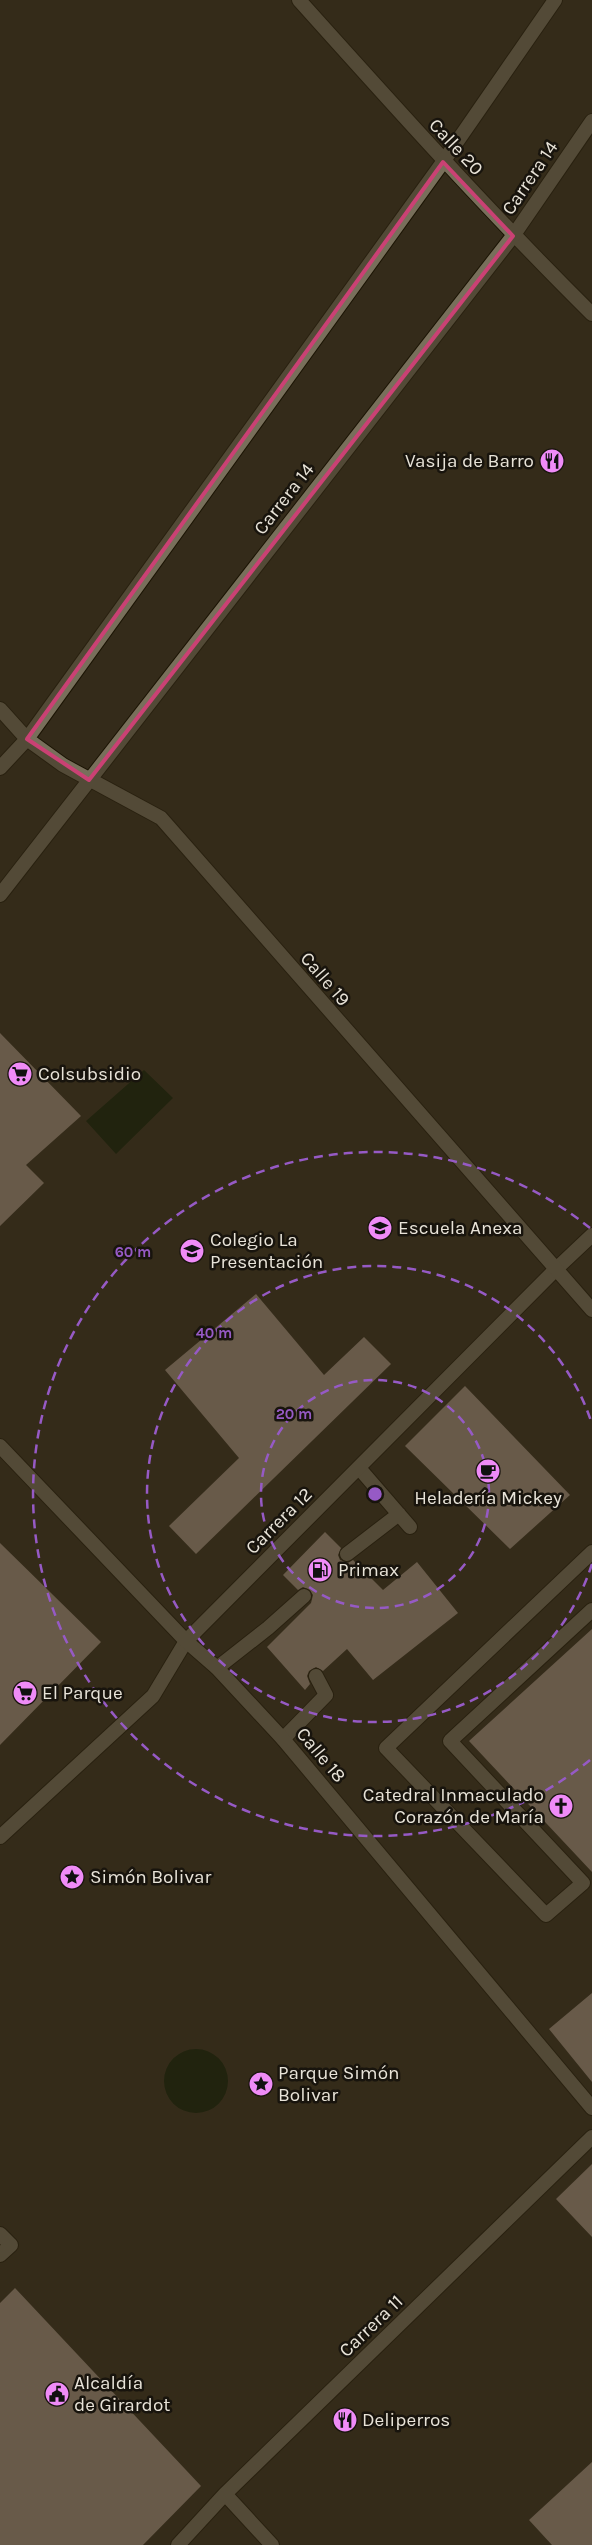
<svg xmlns="http://www.w3.org/2000/svg" width="592" height="2545" font-family="Karla,sans-serif">
  <style>
    .water { fill: #091a00 }
    .building { fill: #a69384 }
    .lines { fill: none; stroke-linecap: round; stroke-linejoin: round }
    .service-casing { stroke: #1b1404; stroke-width: 16 }
    .pedestrian-casing { stroke: #1b1404; stroke-width: 16 }
    .minor-casing { stroke: #1b1404; stroke-width: 16 }
    .tertiary-casing { stroke: #1b1404; stroke-width: 16 }
    .service { stroke: #786f5b; stroke-width: 14 }
    .pedestrian { stroke: #786f5b; stroke-width: 14 }
    .minor { stroke: #786f5b; stroke-width: 14 }
    .tertiary { stroke: #786f5b; stroke-width: 14 }
    .marked { fill: none; stroke: #ca4174; stroke-width: 4; stroke-linejoin: round }
    .ring { fill: none; stroke: #965ac5; stroke-width: 2.5; stroke-dasharray: 9 6 }
    .labels { text-anchor: middle; dominant-baseline: central; stroke-width: 5; stroke-linejoin: round; paint-order: stroke }
    .street-label { font-size: 19px; fill: #e8e3d8; stroke: #18140d }
    .poi-label { font-size: 19px; fill: #e8e3d8; stroke: #18140d; text-anchor: start }
    .centre { fill: #965ac5; stroke: #18140d; stroke-width: 2.5 }
    .ring-label { font-size: 15px; text-anchor: middle; font-weight: bold; fill: #965ac5; stroke: #18140d; stroke-width: 5; stroke-linejoin: round; paint-order: stroke }
  </style>
  <rect width="100%" height="100%" fill="#342b1a"/>
  <path class="water" d="M 144,1070 L 173,1098 L 116,1154 L 86,1121 Z
    M164 2081a32 32 0 1 1 64 0a32 32 0 1 1-64 0Z"/>
  <path class="building" d="M 0,1033 L 81,1116 L 26,1165 L 44,1183 L 0,1226 Z
    M 256,1294 L 324,1375 L 364,1337 L 391,1364 L 196,1554 L 169,1526 L 239,1458 L 165,1370 Z
    M 465,1386 L 570,1495 L 510,1549 L 405,1446 Z
    M 325,1532 L 341,1548 L 338,1555 L 340,1560 L 348,1563 L 353,1560 L 383,1590 L 417,1562 L 458,1613 L 373,1680 L 347,1649 L 323,1671 L 316,1667 L 309,1671 L 307,1676 L 310,1684 L 305,1690 L 267,1647 L 311,1603 L 313,1595 L 310,1590 L 303,1587 L 298,1590 L 283,1575 Z
    M 0,1543 L 101,1642 L 0,1745 Z
    M 592,1629 L 592,1872 L 469,1741 Z
    M 592,1993 L 592,2082 L 549,2029 Z
    M 592,2164 L 592,2237 L 556,2199 Z
    M 15,2288 L 201,2486 L 143,2545 L 0,2545 L 0,2303 Z
    M 592,2462 L 592,2545 L 552,2545 L 529,2520 Z"/>
  <g class="lines">
    <defs>
      <path id="service" d="M 359,1468 L 410,1527
        M 347,1554 L 399,1514
        M 217,1668 L 268,1628 L 304,1596
        M 283,1739 L 326,1695 L 316,1676"/>
      <path id="pedestrian" d="M 592,1552 L 386,1748 L 546,1915 L 583,1883 L 450,1741 L 592,1610"/>
      <path id="minor" d="M 299,0 C 395,107 490,213 592,314
        M 0,1837 L 153,1696 L 186,1641 L 555,1270 L 592,1235
        M 0,2234 L 11,2245 L 0,2255
        M 225,2494 L 272,2545
        M 178,2545 L 225,2494 L 592,2137"/>
      <path id="tertiary" d="M 0,709 L 27,739 L 63,765 L 161,818 L 592,1310
        M 0,768 L 27,739 L 443,162 L 555,0
        M 0,895 L 513,236 L 592,121
        M 0,1446 L 186,1641 L 217,1668 L 283,1739 L 592,2108"/>
    </defs>
    <use href="#service" class="service-casing"/>
    <use href="#pedestrian" class="pedestrian-casing"/>
    <use href="#minor" class="minor-casing"/>
    <use href="#tertiary" class="tertiary-casing"/>
    <use href="#service" class="service"/>
    <use href="#pedestrian" class="pedestrian"/>
    <use href="#minor" class="minor"/>
    <use href="#tertiary" class="tertiary"/>
  </g>
  <path d="M0 0H592V2545H0ZM 443,162 L 513,236 L 89,780 L 27,739 Z" fill="#342b1a" fill-opacity=".55" fill-rule="evenodd"/>
  <path class="marked" d="M 443,162 L 513,236 L 89,780 L 27,739 Z"/>
  <g class="ring">
    <circle cx="375" cy="1494" r="114"/>
    <path d="M592 1564A228 228 0 1 1 592 1424"/>
    <path d="M590 1760A342 342 0 1 1 590 1228"/>
  </g>
  <defs>
    <symbol id="restaurant-disc" viewBox="-11 -11 22 22"><circle r="9.5" fill="#ef8bf7" stroke="#18140d"/><path d="M-5-6h1v4h1v-4h1v4h1v-4h1v5L-1.5 .5V6h-2V.5L-5-1ZM5-6V6H3V1.5H1.5Q1.5-4 5-6Z" fill="#111"/></symbol>
    <symbol id="supermarket-disc" viewBox="-11 -11 22 22"><circle r="9.5" fill="#ef8bf7" stroke="#18140d"/><path d="M-6-5.5h2.5l.6 2H6L4.5 2H-2.5L-4.4-4H-6ZM-1.5 3.2a1.3 1.3 0 1 0 .1 0ZM3 3.2a1.3 1.3 0 1 0 .1 0Z" fill="#111"/></symbol>
    <symbol id="school-disc" viewBox="-11 -11 22 22"><circle r="9.5" fill="#ef8bf7" stroke="#18140d"/><path d="M0-5L7-2L0 1L-7-2ZM-4 1L0 2.5L4 1V4Q0 6-4 4Z" fill="#111"/></symbol>
    <symbol id="cafe-disc" viewBox="-11 -11 22 22"><circle r="9.5" fill="#ef8bf7" stroke="#18140d"/><path d="M-5.5-4.5H6V0H3Q3 3.5 0 3.5H-2.5Q-5.5 3.5-5.5 0ZM3-3.2v2h1.7v-2ZM-6 4.5H4V6H-6Z" fill="#111"/></symbol>
    <symbol id="fuel-disc" viewBox="-11 -11 22 22"><circle r="9.5" fill="#ef8bf7" stroke="#18140d"/><path d="M-5.5-6h7V0h2V4h1.3V-2.5L3-4.5l.8-.8L6-3V5H2.5V1h-1V6h-7ZM-4.2-4.7v3.2H.2V-4.7Z" fill="#111"/></symbol>
    <symbol id="church-disc" viewBox="-11 -11 22 22"><circle r="9.5" fill="#ef8bf7" stroke="#18140d"/><path d="M-1.2-6h2.4v3.5h3.3v2.4h-3.3V6h-2.4V-.1h-3.3v-2.4h3.3Z" fill="#111"/></symbol>
    <symbol id="sight-disc" viewBox="-11 -11 22 22"><circle r="9.5" fill="#ef8bf7" stroke="#18140d"/><path d="M0-6L1.8-2.2L6-1.7L2.9 1.2L3.7 5.4L0 3.3L-3.7 5.4L-2.9 1.2L-6-1.7L-1.8-2.2Z" fill="#111"/></symbol>
    <symbol id="civic-disc" viewBox="-11 -11 22 22"><circle r="9.5" fill="#ef8bf7" stroke="#18140d"/><path d="M-.6-6.5H3V-4.5H.6V-3L4-1V1h2V6H-6V1h2V-1L-.6-3ZM-1.2 2.5V6h2.4V2.5Z" fill="#111"/></symbol>
  </defs>
  <g fill-rule="evenodd">
    <use href="#restaurant-disc" x="538" y="447" width="28" height="28"/>
    <use href="#supermarket-disc" x="6" y="1060" width="28" height="28"/>
    <use href="#school-disc" x="366" y="1214" width="28" height="28"/>
    <use href="#school-disc" x="178" y="1237" width="28" height="28"/>
    <use href="#cafe-disc" x="474" y="1457" width="28" height="28"/>
    <use href="#fuel-disc" x="306" y="1556" width="28" height="28"/>
    <use href="#supermarket-disc" x="11" y="1679" width="28" height="28"/>
    <use href="#church-disc" x="547" y="1792" width="28" height="28"/>
    <use href="#sight-disc" x="58" y="1863" width="28" height="28"/>
    <use href="#sight-disc" x="247" y="2070" width="28" height="28"/>
    <use href="#civic-disc" x="43" y="2380" width="28" height="28"/>
    <use href="#restaurant-disc" x="331" y="2406" width="28" height="28"/>
  </g>
  <g class="labels">
    <g class="street-label">
      <text transform="translate(456 147) rotate(47)">Calle 20</text>
      <text transform="translate(530 178) rotate(-56)">Carrera 14</text>
      <text transform="translate(284 499) rotate(-52)">Carrera 14</text>
      <text transform="translate(325 979) rotate(49)">Calle 19</text>
      <text transform="translate(279 1521) rotate(-45)">Carrera 12</text>
      <text transform="translate(321 1755) rotate(50)">Calle 18</text>
      <text transform="translate(371 2326) rotate(-44)">Carrera 11</text>
    </g>
    <g class="poi-label">
      <text x="534" y="461" text-anchor="end">Vasija de Barro</text>
      <text x="38" y="1074">Colsubsidio</text>
      <text x="398" y="1228">Escuela Anexa</text>
      <text x="210" y="1240">Colegio La<tspan x="210" dy="22">Presentación</tspan></text>
      <text x="488" y="1498" text-anchor="middle">Heladería Mickey</text>
      <text x="338" y="1570">Primax</text>
      <text x="42" y="1693">El Parque</text>
      <text x="544" y="1795" text-anchor="end">Catedral Inmaculado<tspan x="544" dy="22">Corazón de María</tspan></text>
      <text x="90" y="1877">Simón Bolivar</text>
      <text x="278" y="2073">Parque Simón<tspan x="278" dy="22">Bolivar</tspan></text>
      <text x="74" y="2383">Alcaldía<tspan x="74" dy="22">de Girardot</tspan></text>
      <text x="362" y="2420">Deliperros</text>
    </g>
  </g>
  <circle cx="375" cy="1494" r="8" class="centre"/>
  <g class="ring-label">
    <text x="133" y="1257">60 m</text>
    <text x="214" y="1338">40 m</text>
    <text x="294" y="1419">20 m</text>
  </g>
</svg>
